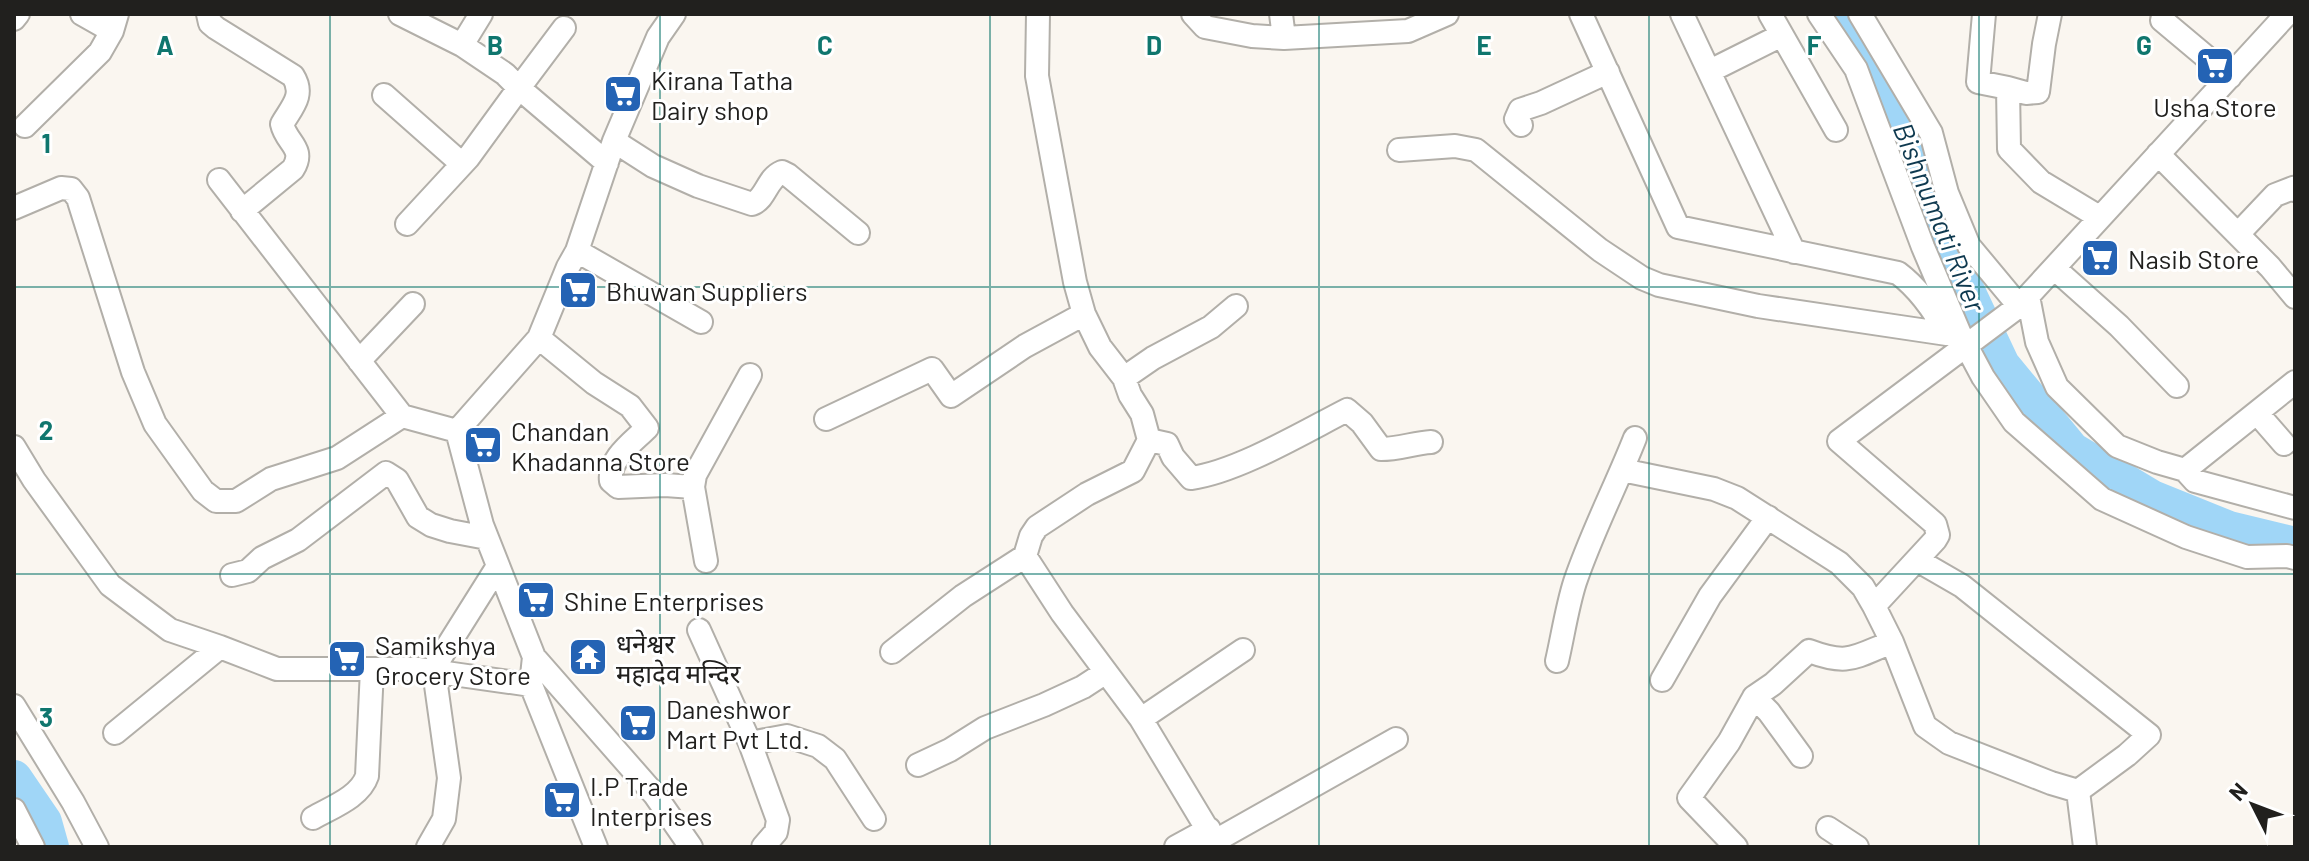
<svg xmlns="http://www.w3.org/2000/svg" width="2309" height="861" font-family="Barlow,'Noto Sans Devanagari',sans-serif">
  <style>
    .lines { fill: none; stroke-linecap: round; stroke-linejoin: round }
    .river { stroke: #a0d6f7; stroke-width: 36 }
    .minor-casing { stroke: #b2afa9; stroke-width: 26 }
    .minor { stroke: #fff; stroke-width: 22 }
    .grid { fill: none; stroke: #0f766e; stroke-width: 2; stroke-opacity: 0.55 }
    .labels { text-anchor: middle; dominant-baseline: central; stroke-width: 6; stroke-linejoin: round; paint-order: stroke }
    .poi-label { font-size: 26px; fill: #21201e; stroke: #fff; text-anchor: start }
    .water-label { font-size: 28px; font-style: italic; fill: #0e394f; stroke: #fff }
    .grid-label { font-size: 26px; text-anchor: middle; font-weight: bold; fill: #0f766e; stroke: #fff; stroke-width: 6; stroke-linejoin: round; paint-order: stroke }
  </style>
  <rect width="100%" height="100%" fill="#faf6f0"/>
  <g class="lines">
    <path class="river" d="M 1842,14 L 1913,137 L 1942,238 L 2002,365 L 2072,450 L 2152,498 L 2229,529 L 2295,545
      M 14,778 L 44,822 L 51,847"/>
    <defs>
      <path id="minor" d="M 82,14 L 112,31
        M 208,14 L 210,23 L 216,28 L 293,76 C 305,95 292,107 282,124 C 286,143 306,148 293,169 L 242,211
        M 400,14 L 462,45 L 481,14
        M 1038,14 L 1037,76 L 1075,282 L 1084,314 L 1100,347 L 1124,378 L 1130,395 L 1142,414 L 1149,440 L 1133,471 L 1087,494 L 1037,527 L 1031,536 L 1025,556 L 1062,613 L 1141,719 L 1218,847
        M 1193,14 L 1205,27 L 1252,36 L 1284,38 L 1408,31 L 1447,14
        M 1281,14 L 1284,38
        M 1581,14 L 1678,227 L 1898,273 C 1918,288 1935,312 1947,334
        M 1682,14 L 1794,252
        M 1770,14 L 1836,130
        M 1819,14 L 1856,69 L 1923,247 L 1960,334 L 1983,377 L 2014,422 L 2102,499 L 2186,537 L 2247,557 L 2287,556 L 2295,558
        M 1860,14 L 1931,133 L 1947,193 L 1969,246 L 2019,306
        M 1984,14 L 1978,82 L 2008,88
        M 2050,14 L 2044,44 L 2038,92 L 2026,93 L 2008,88 L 2009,149 L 2041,182 L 2099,217
        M 14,19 L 18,14
        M 2162,20 L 2230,77
        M 462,45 L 505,74 L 519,88 L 564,28
        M 1710,71 L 1782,35
        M 384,95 L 462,164
        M 1521,125 L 1516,119 L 1520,110 L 1541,103 L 1608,72
        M 25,126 L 100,52 L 112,31 L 117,14
        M 614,141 L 653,166 L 698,186 L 752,204 C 766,199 767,178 782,172 L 788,175 L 858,233
        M 1399,150 L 1455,146 L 1476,150 L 1600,250 L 1642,278 L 1659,285 L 1758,306 L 1947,334 L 1960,334
        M 2158,154 L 2270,267 L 2295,297
        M 219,180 L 402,416
        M 14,208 L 61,188 L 71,189 L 78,198 L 133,372 L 155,424 L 203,491 L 216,501 L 236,501 L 271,479 L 337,458 L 402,416 L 457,431
        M 407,224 L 468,158 L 519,88 L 607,163
        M 2238,234 L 2275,195 L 2293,188 L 2295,190
        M 577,251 L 701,322
        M 2054,268 L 2119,326 L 2177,386
        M 2028,296 L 2037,342 L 2057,387 L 2117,446 L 2157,462 L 2185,470 L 2195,481 L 2295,508
        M 539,338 L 594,383 L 630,406 L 647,428 C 633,442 608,459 611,481 L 618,487 L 665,485 L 693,487
        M 359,361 L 413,304
        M 1124,378 L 1153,358 L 1211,327 L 1236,306
        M 2257,413 L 2284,444
        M 826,419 L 932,369 L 951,396 L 1025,346 L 1084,314
        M 1149,440 L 1167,444 L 1173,457 L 1191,478 C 1237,472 1304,432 1347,410 L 1362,423 L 1381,449 C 1399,449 1414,443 1431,442
        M 14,447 L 34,480 L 110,585 L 170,630 L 220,647 L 277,669 L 418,669 L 531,685
        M 1622,470 L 1714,489 L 1737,498 L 1839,563 L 1863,587 L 1874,606
        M 2185,470 L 2295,382
        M 1917,560 L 1962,586 L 2149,735 L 2127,755 L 2078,791
        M 706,561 L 693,487 L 695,475 L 750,375
        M 232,575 L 248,571 L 262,558 L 298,540 L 386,473 L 397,480 L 418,517 L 431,525 L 450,531 L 487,538
        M 699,630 L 750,743 L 778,820 L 776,832 L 763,847
        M 892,652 L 963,596 L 1025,556
        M 534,657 L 655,795 L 691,847
        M 1557,661 C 1563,635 1567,607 1575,582 C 1592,532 1616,486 1635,438
        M 432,671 L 498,566
        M 1662,680 L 1710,596 L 1768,517
        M 1754,697 L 1769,712 L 1801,756
        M 14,706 L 73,802 L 97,847
        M 1141,719 L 1243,650
        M 115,733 L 220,647
        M 750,743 L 787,736 L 818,746 L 835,759 L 874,819
        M 918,765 L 950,750 L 985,728 L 1044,705 L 1083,687 L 1106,672
        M 14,810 L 33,847
        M 313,818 C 332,807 360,797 367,776 L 372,669
        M 1828,828 L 1857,847
        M 1215,841 L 1396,739
        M 428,847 L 444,819 L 449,778 L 434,671
        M 596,847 L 531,685 L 534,657 L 482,525 L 457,431 L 539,338 L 568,267 L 577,251 L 614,141 L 658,37 L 674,14
        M 1176,847 L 1209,829
        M 1736,847 L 1689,798 L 1729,742 L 1754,697 L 1773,684 L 1809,651 C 1849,666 1854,657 1892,642
        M 2085,847 L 2078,791 L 2051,783 L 1949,743 L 1925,726 L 1892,642 L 1874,606 L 1935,540 L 1938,535 L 1935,524 L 1839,441 L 2019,306 L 2287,14"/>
    </defs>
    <use href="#minor" class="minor-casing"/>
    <use href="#minor" class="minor"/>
  </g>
  <path class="grid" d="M 330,14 L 330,847M 660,14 L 660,847M 990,14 L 990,847M 1319,14 L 1319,847M 1649,14 L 1649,847M 1979,14 L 1979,847M 14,287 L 2295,287M 14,574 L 2295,574"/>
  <defs>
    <symbol id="supermarket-square" viewBox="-11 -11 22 22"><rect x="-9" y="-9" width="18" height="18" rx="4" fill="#2463b4" stroke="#fff"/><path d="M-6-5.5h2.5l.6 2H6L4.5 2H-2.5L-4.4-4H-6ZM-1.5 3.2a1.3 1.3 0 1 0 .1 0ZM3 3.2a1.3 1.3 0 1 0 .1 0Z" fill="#fff"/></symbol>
    <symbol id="temple-square" viewBox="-11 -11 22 22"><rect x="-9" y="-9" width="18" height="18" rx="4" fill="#2463b4" stroke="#fff"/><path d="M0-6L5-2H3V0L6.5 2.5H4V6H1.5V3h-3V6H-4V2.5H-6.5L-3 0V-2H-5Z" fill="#fff"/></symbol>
  </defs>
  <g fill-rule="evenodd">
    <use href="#supermarket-square" x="2193" y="44" width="44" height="44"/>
    <use href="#supermarket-square" x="601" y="72" width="44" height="44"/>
    <use href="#supermarket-square" x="2078" y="236" width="44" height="44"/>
    <use href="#supermarket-square" x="556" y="268" width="44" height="44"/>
    <use href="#supermarket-square" x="461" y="423" width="44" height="44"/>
    <use href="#supermarket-square" x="514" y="578" width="44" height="44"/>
    <use href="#temple-square" x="566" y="635" width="44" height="44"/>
    <use href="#supermarket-square" x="325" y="637" width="44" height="44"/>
    <use href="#supermarket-square" x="616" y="701" width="44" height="44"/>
    <use href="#supermarket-square" x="540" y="778" width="44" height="44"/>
  </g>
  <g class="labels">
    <g class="poi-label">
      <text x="651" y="79">Kirana Tatha<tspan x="651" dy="30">Dairy shop</tspan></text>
      <text x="2215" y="106" text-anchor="middle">Usha Store</text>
      <text x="2128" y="258">Nasib Store</text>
      <text x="606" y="290">Bhuwan Suppliers</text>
      <text x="511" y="430">Chandan<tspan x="511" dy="30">Khadanna Store</tspan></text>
      <text x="564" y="600">Shine Enterprises</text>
      <text x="616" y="642">धनेश्वर<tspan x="616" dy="30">महादेव मन्दिर</tspan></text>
      <text x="375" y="644">Samikshya<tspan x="375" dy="30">Grocery Store</tspan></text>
      <text x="666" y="708">Daneshwor<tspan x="666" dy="30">Mart Pvt Ltd.</tspan></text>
      <text x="590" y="785">I.P Trade<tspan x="590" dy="30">Interprises</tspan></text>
    </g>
    <g class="water-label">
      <text transform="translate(1940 217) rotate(68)">Bishnumati River</text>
    </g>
  </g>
  <g class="grid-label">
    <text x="165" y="55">A</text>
    <text x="495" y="55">B</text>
    <text x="825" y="55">C</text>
    <text x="1154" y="55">D</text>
    <text x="1484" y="55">E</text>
    <text x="1814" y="55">F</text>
    <text x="2144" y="55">G</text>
    <text x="46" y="153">1</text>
    <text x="46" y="440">2</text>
    <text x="46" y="727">3</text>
  </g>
  <rect width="2309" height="861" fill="none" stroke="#21201e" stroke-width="32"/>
  <g transform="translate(2253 805) rotate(312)" stroke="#ffffff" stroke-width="6" paint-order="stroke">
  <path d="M0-6L14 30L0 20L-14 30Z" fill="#21201e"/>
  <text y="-12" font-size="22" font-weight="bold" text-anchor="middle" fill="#21201e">N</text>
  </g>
</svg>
